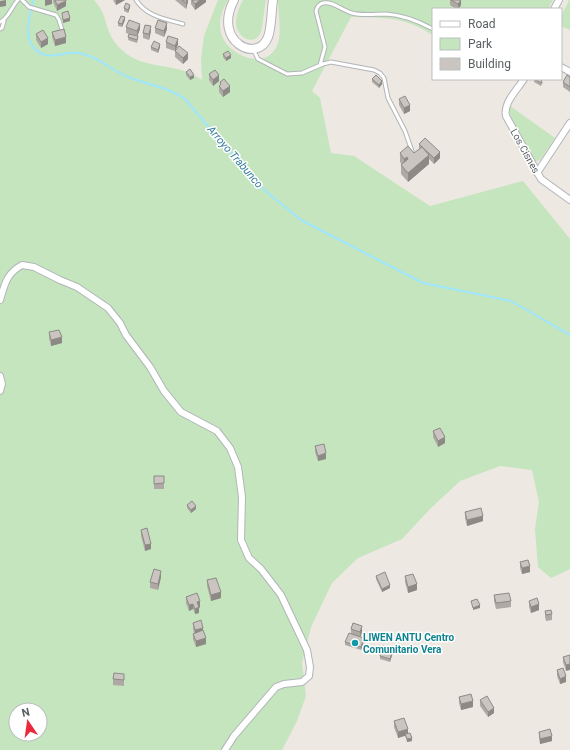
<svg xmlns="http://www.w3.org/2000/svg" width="570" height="750" font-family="Roboto,sans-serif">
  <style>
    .green { fill: #c4e5bd; fill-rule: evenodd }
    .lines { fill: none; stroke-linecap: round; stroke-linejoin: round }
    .stream { stroke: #9fe6ff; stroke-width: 2 }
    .service-casing { stroke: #b2b5b9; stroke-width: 5 }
    .minor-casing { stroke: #b2b5b9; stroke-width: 8 }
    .tertiary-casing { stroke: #b2b5b9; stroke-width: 10 }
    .service { stroke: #fff; stroke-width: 3 }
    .minor { stroke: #fff; stroke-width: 6 }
    .tertiary { stroke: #fff; stroke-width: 8 }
    .wall { fill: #aea9a5 }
    .shaded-wall { fill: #8d8a86 }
    .building { fill: #cac5c0; stroke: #8d8a86 }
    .culture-dot { fill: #0f9aa8; stroke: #fff; stroke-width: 1.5 }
    .labels { text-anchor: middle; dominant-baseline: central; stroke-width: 3; stroke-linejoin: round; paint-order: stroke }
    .street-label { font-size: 10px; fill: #5a5f62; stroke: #fff }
    .culture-label { font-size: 10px; font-weight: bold; fill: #0d838f; stroke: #fff; text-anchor: start }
    .water-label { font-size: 11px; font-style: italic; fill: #377d9f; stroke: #fff }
  </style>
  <rect width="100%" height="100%" fill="#ede8e1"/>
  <path class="green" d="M 0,0 L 94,0 C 98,5 102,10 104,16 C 107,26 109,35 116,44 C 141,74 174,59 202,80 L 201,59 L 204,36 L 218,0 L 228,0 C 214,23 218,45 243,56 C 258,62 272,60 278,43 C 282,30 278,13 278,0 L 553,0 L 548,9 L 433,9 L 433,35 C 402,16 386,18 351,17 L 312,91 L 320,98 L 331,153 L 354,156 L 430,206 L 523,181 L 570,239 L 570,569 L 551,578 L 538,567 L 535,529 L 539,502 L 532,470 L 500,466 L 460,481 L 430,509 L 402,539 L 358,558 L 332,583 L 311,627 L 302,663 L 306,696 L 297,721 L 282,750 L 0,750 ZM 16,710 L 40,710 L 40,734 L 16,734 Z
    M 243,0 L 266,0 C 264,8 263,29 260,34 C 252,47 237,36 236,24 C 236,16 239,7 243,0 Z
    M 569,0 L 570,0 L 570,30 L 561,26 L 561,17 Z
    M 510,106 L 555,138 L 540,160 L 536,161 L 533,159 L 511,117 L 509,110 Z"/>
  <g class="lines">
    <path class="stream" d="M 33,0 C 31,15 23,34 33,47 C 46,63 62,51 79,53 C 97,56 111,70 128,77 C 148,85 166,86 185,99 L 257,184 L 301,220 L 423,283 L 511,301 L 570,335"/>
    <defs>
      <path id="service" d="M 22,0 L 29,7 L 56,15 L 59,20 L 62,30
        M 136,0 C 146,16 165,19 183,24
        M 0,22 C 8,19 12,6 18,0
        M 0,29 L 2,28 L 4,21
        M 253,49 L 258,59 L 287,74 L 302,73 L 323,64 L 331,62 L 374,70 L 380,73 L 384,78 L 388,98 L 405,131 L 412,151
        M 320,65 L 325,47 L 316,11 C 317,7 319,4 323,3 C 333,1 343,11 352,13 C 363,16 375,14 386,14 C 404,15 418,21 433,29"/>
      <path id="minor" d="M 554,9 L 559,0
        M 561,67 L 570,72
        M 524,79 C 517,90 503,103 506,116 L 541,179 L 570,200
        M 537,173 L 570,123
        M 0,300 C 5,284 6,274 22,265 L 34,267 L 60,280 L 77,287 L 108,308 L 120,323 L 126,335 L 150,367 L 164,391 L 181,412 L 217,431 L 230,448 L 238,467 L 242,497 L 241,540 L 249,558 L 261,569 L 281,595 L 307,650 L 310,667 L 309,676 L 302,682 L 284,684 L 276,687 L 234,736 L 225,750
        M 0,376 L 2,384 L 0,391"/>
      <path id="tertiary" d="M 234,0 C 212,42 258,64 268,37 C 272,26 271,12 273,0"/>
    </defs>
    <use href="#service" class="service-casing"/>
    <use href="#minor" class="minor-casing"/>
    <use href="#tertiary" class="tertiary-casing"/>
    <use href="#service" class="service"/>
    <use href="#minor" class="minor"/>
    <use href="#tertiary" class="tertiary"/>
  </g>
  <path class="wall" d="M 53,0 L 66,0 L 66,6 L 57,11 L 53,2 Z
    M 113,0 L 125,0 L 116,5 Z
    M 175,0 L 188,0 L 186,9 Z
    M 191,0 L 206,0 L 206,2 L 195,10 L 191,4 Z
    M 450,0 L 461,0 L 461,5 L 459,9 L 456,9 L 450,5 Z
    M 130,7 L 128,13 L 124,11 L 124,8 Z
    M 125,20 L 122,27 L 118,26 L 118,23 Z
    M 126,27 L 140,29 L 137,36 L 138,39 L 137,43 L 128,40 L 129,34 L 126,33 Z
    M 155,28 L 167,29 L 164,37 L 155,33 Z
    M 151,31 L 149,40 L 143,38 L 143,33 Z
    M 52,32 L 66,43 L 55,46 L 52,37 Z
    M 36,34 L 48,44 L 41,48 L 36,40 Z
    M 166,42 L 178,45 L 176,49 L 188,59 L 183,64 L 175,57 L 175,51 L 166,48 Z
    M 151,47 L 160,47 L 158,53 L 151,50 Z
    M 223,54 L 231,58 L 226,61 L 223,57 Z
    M 186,72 L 194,78 L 190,80 L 186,75 Z
    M 209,74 L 219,81 L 213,86 L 209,80 Z
    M 570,77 L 570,92 L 563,87 L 563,82 Z
    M 372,79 L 382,84 L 379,88 L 372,82 Z
    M 534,79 L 543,82 L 541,86 L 534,82 Z
    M 220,82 L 230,92 L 223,97 L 219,92 L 219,86 L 220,85 Z
    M 399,99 L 410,111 L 404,114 L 399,105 Z
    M 419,144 L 440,158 L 434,164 L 429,159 L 429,164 L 408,182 L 401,174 L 401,165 L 402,165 L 400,162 L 400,153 L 414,153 L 419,149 Z
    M 49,332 L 62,343 L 51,346 L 49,338 Z
    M 433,431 L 445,443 L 438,447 L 433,437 Z
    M 315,446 L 326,459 L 318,461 L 315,452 Z
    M 154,476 L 164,483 L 164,489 L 154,489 Z
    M 187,505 L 196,509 L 191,513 L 187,508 Z
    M 465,512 L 483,521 L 467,526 L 465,518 Z
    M 141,530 L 151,549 L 145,551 L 141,536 Z
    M 520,562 L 530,572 L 522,574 L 520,568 Z
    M 376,576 L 390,588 L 382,592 L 376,579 Z
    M 405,576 L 417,590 L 408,593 L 405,582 Z
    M 161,577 L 158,590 L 150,588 L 150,582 Z
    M 207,580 L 221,598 L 211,601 L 207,586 Z
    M 494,595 L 511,601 L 511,607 L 496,609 L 494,601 Z
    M 186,597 L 200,607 L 199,608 L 199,613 L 195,614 L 193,609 L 189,611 L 186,603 Z
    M 529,601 L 539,610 L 531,613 L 529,607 Z
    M 545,611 L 552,614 L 552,620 L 546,621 L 545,617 Z
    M 193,623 L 203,630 L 206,644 L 196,647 L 193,639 L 193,634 L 194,633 L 193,629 Z
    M 351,629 L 362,632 L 360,637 L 364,641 L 361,650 L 345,645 L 345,642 L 351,633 Z
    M 393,652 L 390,662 L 380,659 L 380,656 Z
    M 570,655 L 566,671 L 563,662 L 563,657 Z
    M 557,670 L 566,682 L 560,684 L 557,676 Z
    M 113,679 L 124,680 L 124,686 L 113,685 Z
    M 459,697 L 473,707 L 461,710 L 459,703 Z
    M 480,700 L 494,713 L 488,717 L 480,706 Z
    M 394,721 L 408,733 L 412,741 L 407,742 L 405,735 L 398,738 L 394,727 Z
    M 539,732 L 552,741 L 540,744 L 539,738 Z"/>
  <path class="shaded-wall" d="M 6,0 L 6,6 L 0,7 L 0,1 Z
    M 45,0 L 52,0 L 52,4 L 45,6 Z
    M 116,0 L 125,0 L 116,5 Z
    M 187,0 L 188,0 L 188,2 L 186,9 L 186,3 Z
    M 200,0 L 206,0 L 206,2 L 195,10 L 195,4 Z
    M 461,0 L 461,5 L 458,9 L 458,4 Z
    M 66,1 L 66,6 L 57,11 L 57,5 Z
    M 130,5 L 130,7 L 128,13 L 128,10 Z
    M 125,17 L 125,20 L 122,27 L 122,24 Z
    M 70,18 L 70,21 L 63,23 L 63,20 Z
    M 167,23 L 167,29 L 164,37 L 164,31 Z
    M 140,24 L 140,29 L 137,37 L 137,31 Z
    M 151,26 L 151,31 L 149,40 L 149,34 Z
    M 66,37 L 66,43 L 55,46 L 55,40 Z
    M 48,38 L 48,44 L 41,48 L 41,42 Z
    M 178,39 L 178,45 L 175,51 L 175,46 Z
    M 160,44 L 160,47 L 158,53 L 158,50 Z
    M 188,53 L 188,59 L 183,64 L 183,58 Z
    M 231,55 L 231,58 L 226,61 L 226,58 Z
    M 194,75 L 194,78 L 190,80 L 190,77 Z
    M 219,75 L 219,81 L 213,86 L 213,80 Z
    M 382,81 L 382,84 L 379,88 L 379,85 Z
    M 230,86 L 230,92 L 223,97 L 223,91 Z
    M 410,105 L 410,111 L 404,114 L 404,108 Z
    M 440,152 L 440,158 L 434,164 L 434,158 Z
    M 429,155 L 429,164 L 408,182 L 408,173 Z
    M 407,157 L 407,166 L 404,167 L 404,159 Z
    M 62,337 L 62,343 L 51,346 L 51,340 Z
    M 445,437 L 445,443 L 438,447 L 438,441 Z
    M 326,453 L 326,459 L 318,461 L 318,456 Z
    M 196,506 L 196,509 L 191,513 L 191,510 Z
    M 483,516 L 483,521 L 467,526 L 467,520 Z
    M 151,544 L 151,549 L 145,551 L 145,545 Z
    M 530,566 L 530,572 L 522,574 L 522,568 Z
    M 161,571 L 161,577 L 158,590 L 158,584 Z
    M 417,584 L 417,590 L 408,593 L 408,587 Z
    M 390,585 L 390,588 L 382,592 L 382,589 Z
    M 221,592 L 221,598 L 211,601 L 211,595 Z
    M 200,601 L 200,607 L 199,608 L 199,613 L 195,614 L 195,609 L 197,602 Z
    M 193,604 L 193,609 L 189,611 L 189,605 Z
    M 539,604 L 539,610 L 531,613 L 531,607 Z
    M 480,605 L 480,608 L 473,610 L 473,608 Z
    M 362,626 L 362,632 L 360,638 L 360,632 Z
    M 203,628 L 203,634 L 195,636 L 195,630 Z
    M 206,638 L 206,644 L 196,647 L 196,641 Z
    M 364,638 L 364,641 L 361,650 L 361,647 Z
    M 393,649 L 393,652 L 390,662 L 390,659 Z
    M 570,664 L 570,670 L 566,671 L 566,665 Z
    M 566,676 L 566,682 L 560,684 L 560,679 Z
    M 473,701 L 473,707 L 461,710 L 461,704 Z
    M 494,708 L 494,713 L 488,717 L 488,712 Z
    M 408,729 L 408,735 L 398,738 L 398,732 Z
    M 552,736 L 552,741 L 540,744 L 540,739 Z
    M 412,738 L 412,741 L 407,742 L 407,739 Z"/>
  <path class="building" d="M 55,0 L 66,0 L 66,1 L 57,5 Z
    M 182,0 L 187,0 L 186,3 Z
    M 192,0 L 200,0 L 195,4 Z
    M 451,0 L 461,0 L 458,4 Z
    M 126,3 L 130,5 L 128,10 L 124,8 Z
    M 68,11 L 70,18 L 63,20 L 62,13 Z
    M 121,16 L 125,17 L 122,24 L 118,23 Z
    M 129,20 L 140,24 L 137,31 L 126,27 Z
    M 158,20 L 167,23 L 164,31 L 155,28 Z
    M 145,25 L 151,26 L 149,34 L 143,33 Z
    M 64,29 L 66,37 L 55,40 L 52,32 Z
    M 43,30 L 48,38 L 41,42 L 36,34 Z
    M 129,34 L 138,36 L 137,40 L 128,37 Z
    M 168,36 L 178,39 L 175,46 L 166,42 Z
    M 154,41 L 160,44 L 158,50 L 151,47 Z
    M 179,46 L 188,53 L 183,58 L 175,51 Z
    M 228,51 L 231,55 L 226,58 L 223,54 Z
    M 190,69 L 194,75 L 190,77 L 186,72 Z
    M 215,70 L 219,75 L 213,80 L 209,74 Z
    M 376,75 L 382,81 L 379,85 L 372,79 Z
    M 567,75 L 570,77 L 570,87 L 563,82 Z
    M 224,79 L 230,86 L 223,91 L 219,86 L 221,84 L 220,82 Z
    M 534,79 L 542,79 L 541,83 Z
    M 405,96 L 410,105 L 404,108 L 399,99 Z
    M 425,138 L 440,152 L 434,158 L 419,144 Z
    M 408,146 L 414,153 L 422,147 L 429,155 L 408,173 L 401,165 L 408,159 L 407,157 L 404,159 L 400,153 Z
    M 59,330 L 62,337 L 51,340 L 49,332 Z
    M 440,428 L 445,437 L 438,441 L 433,431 Z
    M 324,444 L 326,453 L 318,456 L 315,446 Z
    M 154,476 L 164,476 L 164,483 L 154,484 Z
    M 192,501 L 196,506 L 191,510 L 187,505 Z
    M 481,508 L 483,516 L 467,520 L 465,512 Z
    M 147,528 L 151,544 L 145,545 L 141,530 Z
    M 528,560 L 530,566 L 522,568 L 520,562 Z
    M 154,569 L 161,571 L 158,584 L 150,582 Z
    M 385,572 L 390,585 L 382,589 L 376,576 Z
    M 413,574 L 417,584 L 408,587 L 405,576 Z
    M 216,578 L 221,592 L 211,595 L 207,580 Z
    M 197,593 L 200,601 L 197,602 L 199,607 L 195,609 L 193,604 L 189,605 L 186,597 Z
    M 509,593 L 511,601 L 496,603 L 494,595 Z
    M 537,598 L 539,604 L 531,607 L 529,601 Z
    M 477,599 L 480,605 L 473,608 L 471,601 Z
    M 551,610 L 552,614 L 546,615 L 545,611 Z
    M 201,620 L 203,628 L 195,630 L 193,623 Z
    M 353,623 L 362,626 L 360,632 L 351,629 Z
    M 203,630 L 206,638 L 196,641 L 193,634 Z
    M 349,633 L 364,638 L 361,647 L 345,642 Z
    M 383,646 L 393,649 L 390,659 L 380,656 Z
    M 570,655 L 570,664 L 566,665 L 563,657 Z
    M 563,668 L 566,676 L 560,679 L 557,670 Z
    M 114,673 L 124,674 L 124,680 L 113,679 Z
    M 471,694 L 473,701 L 461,704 L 459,697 Z
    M 487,696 L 494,708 L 488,712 L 480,700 Z
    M 404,718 L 408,729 L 398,732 L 394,721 Z
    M 550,729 L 552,736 L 540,739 L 539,732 Z
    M 410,733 L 412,738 L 407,739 L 405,734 Z"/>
  <circle class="culture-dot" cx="355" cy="643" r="4"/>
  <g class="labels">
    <g class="street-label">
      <text transform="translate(525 151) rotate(61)">Los Cisnes</text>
    </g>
    <g class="culture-label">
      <text x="363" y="637">LIWEN ANTU Centro<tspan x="363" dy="12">Comunitario Vera</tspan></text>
    </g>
    <g class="water-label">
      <text transform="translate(235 157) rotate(49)">Arroyo Trabunco</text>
    </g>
  </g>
  <rect x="432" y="8" width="130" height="72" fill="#ffffff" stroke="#bdbfc0"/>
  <rect x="440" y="21" width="20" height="6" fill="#ffffff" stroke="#bdbfc0"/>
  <text x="468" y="28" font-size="12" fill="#5a5f62">Road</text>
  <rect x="440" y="38" width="20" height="12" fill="#c4e5bd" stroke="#bdbfc0"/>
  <text x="468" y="48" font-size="12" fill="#5a5f62">Park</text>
  <rect x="440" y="58" width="20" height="12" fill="#cac5c0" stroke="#bdbfc0"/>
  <text x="468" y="68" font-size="12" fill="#5a5f62">Building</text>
  <g transform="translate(28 722) rotate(347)"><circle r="19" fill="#ffffff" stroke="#bdbfc0"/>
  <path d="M0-3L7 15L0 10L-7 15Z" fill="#ea293d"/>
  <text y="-6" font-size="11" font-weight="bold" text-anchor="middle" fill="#5a5f62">N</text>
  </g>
</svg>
